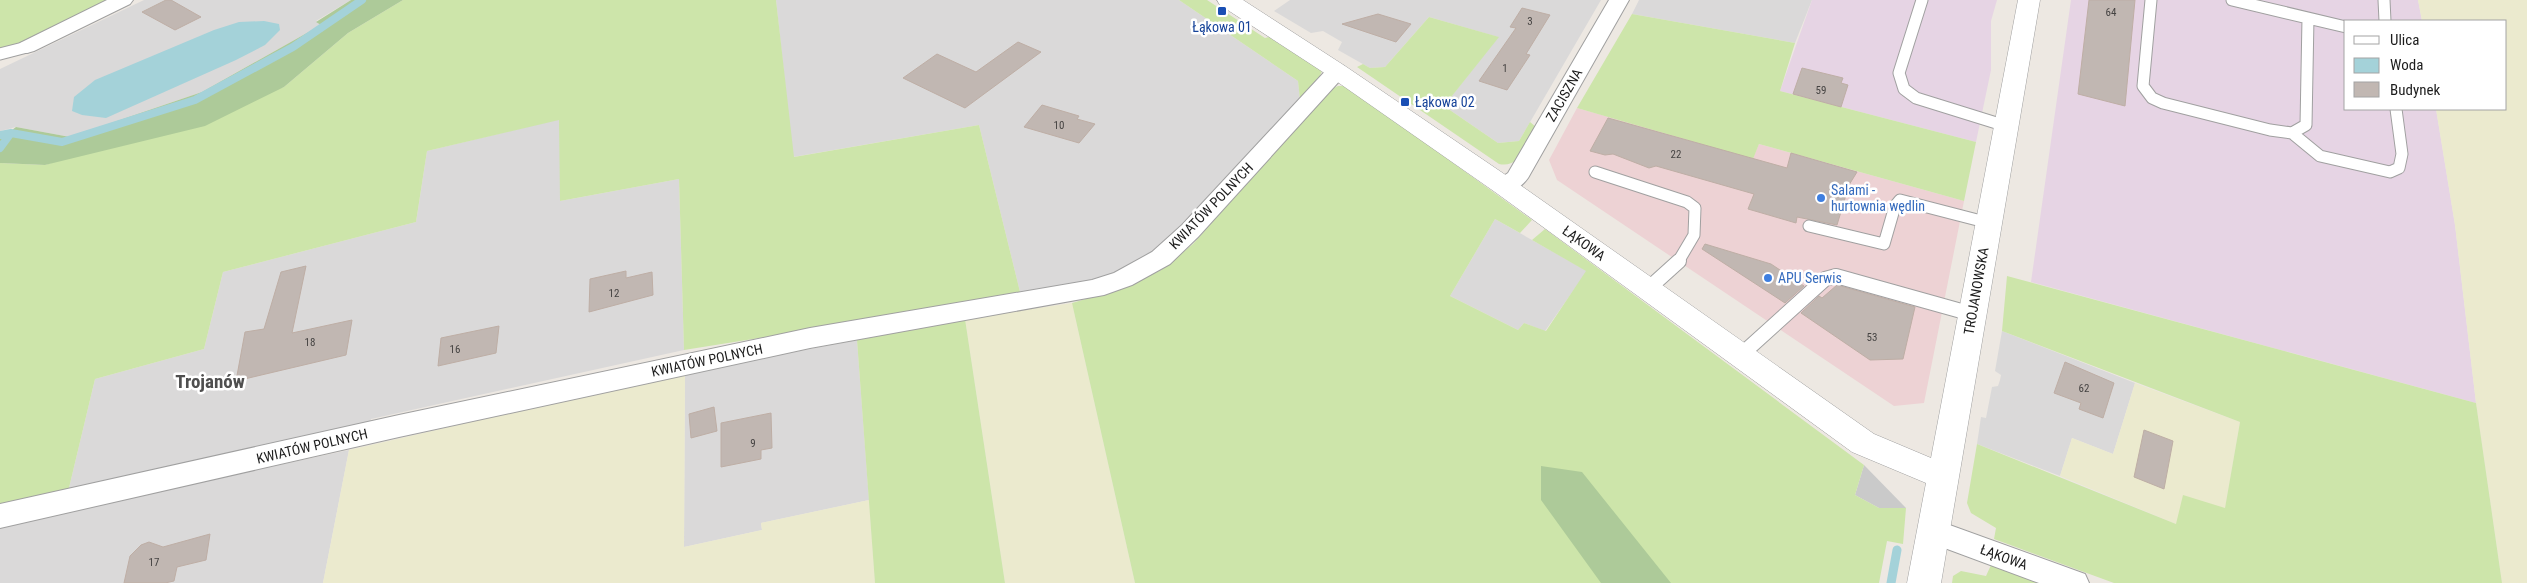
<svg xmlns="http://www.w3.org/2000/svg" width="2527" height="583" font-family="'Roboto Condensed',sans-serif">
  <style>
    .residential { fill: #dad9d9 }
    .commercial { fill: #edd2d4 }
    .industrial { fill: #e6d4e4 }
    .religious { fill: #cacaca }
    .farmland { fill: #ebeace }
    .grass { fill: #cde5aa }
    .forest { fill: #adca99 }
    .water { fill: #a4d2d9 }
    .lines { fill: none; stroke-linecap: round; stroke-linejoin: round }
    .stream-far1 { stroke: #a4d2d9; stroke-width: 8 }
    .stream { stroke: #a4d2d9; stroke-width: 9 }
    .building { fill: #c1b7b2; stroke: #beaea5 }
    .service-far1-casing { stroke: #a0a0a0; stroke-width: 13 }
    .service-casing { stroke: #a0a0a0; stroke-width: 16 }
    .minor-casing { stroke: #a0a0a0; stroke-width: 2 }
    .tertiary-casing { stroke: #a0a0a0; stroke-width: 1 }
    .service-far1 { stroke: #fff; stroke-width: 11 }
    .service { stroke: #fff; stroke-width: 14 }
    .minor { fill: #fff; fill-rule: evenodd }
    .tertiary { fill: #fff; fill-rule: evenodd }
    .transit-dot { fill: #1a4fb4; stroke: #fff; stroke-width: 2 }
    .shop-dot { fill: #3f7fe0; stroke: #fff; stroke-width: 2 }
    .labels { text-anchor: middle; dominant-baseline: central; stroke-width: 5; stroke-linejoin: round; paint-order: stroke }
    .number-label { font-size: 11px; fill: #454342 }
    .transit-label { font-size: 14px; fill: #164399; stroke: #fff }
    .street-label { font-size: 14px; fill: #1c1c1c; stroke: #fff }
    .shop-label { font-size: 14px; fill: #366cbe; stroke: #fff; text-anchor: start }
    .district-label { font-size: 19px; font-weight: bold; fill: #4f4f4f; stroke: #fff }
  </style>
  <rect width="100%" height="100%" fill="#ede8e2"/>
  <path class="residential" d="M 144,0 L 351,0 L 316,21 L 321,25 L 202,92 L 70,137 L 16,127 L 0,131 L 0,69 Z
    M 776,0 L 1179,0 L 1298,81 L 1300,100 L 1162,247 L 1119,272 L 1073,290 L 1021,296 L 979,125 L 793,157 Z
    M 1290,0 L 1601,0 L 1519,141 L 1498,143 L 1444,106 L 1498,37 L 1429,17 L 1385,67 L 1370,68 L 1338,50 L 1342,42 L 1323,31 L 1311,33 L 1274,11 Z
    M 1639,0 L 1812,0 L 1795,43 L 1632,14 Z
    M 560,119 L 560,201 L 679,179 L 684,350 L 371,419 L 368,428 L 68,492 L 95,379 L 204,349 L 223,272 L 416,222 L 427,151 Z
    M 1495,219 L 1587,271 L 1545,331 L 1524,323 L 1518,330 L 1450,296 Z
    M 2002,331 L 2135,383 L 2113,454 L 2072,438 L 2060,476 L 1977,444 L 1981,417 L 1986,418 L 1992,387 L 1998,386 L 2000,380 L 2001,375 L 1995,371 Z
    M 857,340 L 869,500 L 761,523 L 762,530 L 684,547 L 685,373 Z
    M 349,450 L 323,583 L 0,583 L 0,524 Z"/>
  <path class="commercial" d="M 1577,108 L 1753,158 L 1759,144 L 1964,201 L 1924,403 L 1894,406 L 1557,180 L 1549,160 Z"/>
  <path class="industrial" d="M 1812,0 L 1997,0 L 1991,21 L 1991,70 L 1976,142 L 1780,91 Z
    M 2071,0 L 2418,0 L 2422,21 L 2346,21 L 2346,109 L 2436,109 L 2455,225 L 2476,403 L 2031,282 Z"/>
  <path class="religious" d="M 1864,465 L 1906,508 L 1879,508 L 1855,495 Z"/>
  <path class="farmland" d="M 2418,0 L 2527,0 L 2527,583 L 2502,583 L 2476,403 L 2455,225 L 2436,109 L 2506,109 L 2506,21 L 2422,21 Z
    M 1072,303 L 1135,583 L 1005,583 L 965,319 Z
    M 685,373 L 684,547 L 762,530 L 761,523 L 869,500 L 875,583 L 323,583 L 349,450 Z
    M 2135,383 L 2240,422 L 2225,509 L 2176,524 L 2060,476 L 2072,438 L 2113,454 Z"/>
  <path class="grass" d="M 0,0 L 115,0 L 0,54 Z
    M 403,0 L 776,0 L 794,157 L 979,125 L 1021,296 L 684,350 L 679,179 L 560,201 L 559,120 L 427,151 L 416,222 L 223,272 L 204,349 L 95,379 L 68,492 L 0,507 L 0,163 L 45,165 L 284,87 L 348,33 Z
    M 1179,0 L 1207,0 L 1265,38 L 1269,37 L 1322,71 L 1318,80 L 1300,100 L 1298,81 Z
    M 1632,14 L 1795,43 L 1780,91 L 1976,142 L 1964,201 L 1759,144 L 1753,159 L 1577,108 Z
    M 1429,17 L 1499,37 L 1444,106 L 1498,143 L 1519,141 L 1530,122 L 1536,127 C 1528,142 1520,169 1499,164 L 1357,67 L 1363,64 L 1370,68 L 1385,67 Z
    M 1338,86 L 1347,86 L 1532,220 L 1520,233 L 1495,219 L 1450,296 L 1518,330 L 1524,323 L 1546,331 L 1586,271 L 1532,240 L 1545,229 L 1864,465 L 1855,495 L 1879,508 L 1906,508 L 1903,544 L 1887,541 L 1879,583 L 1135,583 L 1072,303 L 1123,288 L 1161,270 L 1193,244 L 1330,90 Z
    M 2007,276 L 2476,403 L 2502,583 L 2114,583 L 1994,539 L 1996,528 L 1971,513 L 1967,503 L 1977,444 L 2176,524 L 2183,495 L 2225,508 L 2240,422 L 2002,331 Z
    M 965,319 L 1005,583 L 875,583 L 857,340 Z
    M 1991,565 L 2039,583 L 1952,583 L 1953,576 L 1961,571 L 1986,576 Z"/>
  <path class="forest" d="M 351,0 L 403,0 L 348,33 L 284,87 L 205,126 L 45,165 L 0,163 L 0,139 L 16,127 L 70,137 L 202,92 L 321,25 L 316,22 Z
    M 1541,466 L 1582,472 L 1671,583 L 1601,583 L 1541,500 Z"/>
  <path class="water" d="M 264,21 L 279,24 L 280,30 L 265,45 L 236,60 L 106,118 L 82,115 L 72,111 L 74,97 L 95,80 L 214,30 L 239,22 Z"/>
  <g class="lines">
    <path class="stream-far1" d="M 0,135 L 11,133 L 62,142 L 195,100 L 293,47 L 362,0
      M 0,148 L 11,133"/>
    <path class="stream" d="M 1891,583 L 1897,550"/>
  </g>
  <path class="building" d="M 166,0 L 171,0 L 201,17 L 175,30 L 142,12 Z
    M 2089,0 L 2135,0 L 2125,106 L 2078,94 Z
    M 1522,8 L 1550,15 L 1526,54 L 1530,55 L 1507,90 L 1479,81 L 1516,28 L 1510,27 Z
    M 1378,14 L 1411,24 L 1396,42 L 1342,24 Z
    M 1018,42 L 1041,52 L 965,108 L 903,78 L 937,54 L 976,72 Z
    M 1802,68 L 1843,78 L 1841,83 L 1848,85 L 1841,107 L 1793,94 Z
    M 1042,105 L 1079,116 L 1077,119 L 1095,124 L 1079,143 L 1024,127 Z
    M 1608,118 L 1787,168 L 1791,153 L 1857,172 L 1849,185 L 1837,225 L 1797,217 L 1796,223 L 1748,209 L 1754,194 L 1656,166 L 1649,168 L 1613,154 L 1605,155 L 1590,151 Z
    M 1705,244 L 1771,264 L 1804,286 L 1785,303 L 1702,249 Z
    M 306,266 L 292,333 L 352,320 L 346,355 L 236,381 L 245,332 L 264,329 L 281,272 Z
    M 626,271 L 626,278 L 652,272 L 653,295 L 589,312 L 590,279 Z
    M 1837,285 L 1915,307 L 1903,359 L 1870,360 L 1801,313 L 1819,296 L 1822,298 Z
    M 499,326 L 496,353 L 438,366 L 441,338 Z
    M 2065,362 L 2114,383 L 2103,418 L 2079,409 L 2081,403 L 2054,393 Z
    M 714,407 L 717,431 L 691,438 L 689,414 Z
    M 771,413 L 772,448 L 761,450 L 761,459 L 721,467 L 721,423 Z
    M 2144,430 L 2173,441 L 2164,489 L 2134,477 Z
    M 210,534 L 206,560 L 177,567 L 174,581 L 165,583 L 124,583 L 130,556 L 141,545 L 149,542 L 163,547 Z"/>
  <g class="lines">
    <defs>
      <path id="service-far1" d="M 1922,0 L 1899,73 L 1904,89 L 1916,98 L 2006,126
        M 2151,0 L 2143,86 L 2152,98 L 2163,103 L 2270,130 L 2292,133 L 2306,125 L 2308,18
        M 2232,0 L 2346,27
        M 2384,0 L 2385,21
        M 0,54 L 27,47
        M 2292,133 L 2320,156 L 2390,172 L 2399,168 L 2402,154 L 2396,109
        M 1595,172 L 1687,202 L 1695,208 L 1694,235 L 1678,262
        M 1809,226 L 1884,244 L 1895,206 L 1900,200 L 1989,223"/>
      <path id="service" d="M 1648,289 L 1679,261
        M 1741,355 L 1825,279 L 1836,276 L 1972,314"/>
      <path id="minor" d="M 107,0 L 133,0 L 130,4 L 34,51 L 27,53 L 20,51 L 17,47 L 20,43 Z
        M 1609,0 L 1629,0 L 1528,178 C 1520,189 1509,195 1496,191 L 1492,186 L 1496,181 L 1508,173 Z
        M 1337,65 L 1344,66 L 1348,71 L 1344,76 L 1198,237 L 1170,264 L 1132,285 L 1104,295 L 810,348 L 399,437 L 0,528 L 0,504 L 399,415 L 810,328 L 1092,280 L 1114,273 L 1152,252 L 1182,225 L 1330,66 Z
        M 1933,519 L 2085,574 L 2089,583 L 2039,583 L 1923,540 L 1918,531 L 1923,522 Z"/>
      <path id="tertiary" d="M 1217,0 L 1243,0 L 1345,66 L 1513,180 L 1874,434 L 1931,458 L 2018,0 L 2040,0 L 1941,583 L 1907,583 L 1926,483 L 1852,452 L 1495,192 L 1329,76 L 1220,5 Z"/>
    </defs>
    <use href="#service-far1" class="service-far1-casing"/>
    <use href="#service" class="service-casing"/>
    <use href="#minor" class="minor-casing"/>
    <use href="#tertiary" class="tertiary-casing"/>
    <use href="#service-far1" class="service-far1"/>
    <use href="#service" class="service"/>
    <use href="#minor" class="minor"/>
    <use href="#tertiary" class="tertiary"/>
  </g>
  <g class="transit-dot">
    <rect x="1217" y="6" width="10" height="10" rx="2.5"/>
    <rect x="1400" y="97" width="10" height="10" rx="2.5"/>
  </g>
  <g class="shop-dot">
    <circle cx="1821" cy="198" r="5"/>
    <circle cx="1768" cy="278" r="5"/>
  </g>
  <g class="labels">
    <g class="number-label">
      <text x="2111" y="12">64</text>
      <text x="1530" y="21">3</text>
      <text x="1505" y="68">1</text>
      <text x="1821" y="90">59</text>
      <text x="1059" y="125">10</text>
      <text x="1676" y="154">22</text>
      <text x="614" y="293">12</text>
      <text x="1872" y="337">53</text>
      <text x="310" y="342">18</text>
      <text x="455" y="349">16</text>
      <text x="2084" y="388">62</text>
      <text x="753" y="443">9</text>
      <text x="154" y="562">17</text>
    </g>
    <g class="transit-label">
      <text x="1222" y="27">Łąkowa 01</text>
      <text x="1415" y="102" text-anchor="start">Łąkowa 02</text>
    </g>
    <g class="street-label">
      <text transform="translate(1564 95) rotate(-60)">ZACISZNA</text>
      <text transform="translate(1211 206) rotate(-46)">KWIATÓW POLNYCH</text>
      <text transform="translate(1584 243) rotate(36)">ŁĄKOWA</text>
      <text transform="translate(1976 291) rotate(-80)">TROJANOWSKA</text>
      <text transform="translate(707 360) rotate(-12)">KWIATÓW POLNYCH</text>
      <text transform="translate(312 446) rotate(-13)">KWIATÓW POLNYCH</text>
      <text transform="translate(2004 557) rotate(20)">ŁĄKOWA</text>
    </g>
    <g class="shop-label">
      <text x="1831" y="190">Salami -<tspan x="1831" dy="16">hurtownia wędlin</tspan></text>
      <text x="1778" y="278">APU Serwis</text>
    </g>
    <g class="district-label">
      <text x="210" y="381">Trojanów</text>
    </g>
  </g>
  <rect x="2344" y="20" width="162" height="90" fill="#ffffff" stroke="#a4a4a4"/>
  <rect x="2354" y="36" width="25" height="8" fill="#ffffff" stroke="#a4a4a4"/>
  <text x="2390" y="45" font-size="15" fill="#1c1c1c">Ulica</text>
  <rect x="2354" y="58" width="25" height="15" fill="#a4d2d9" stroke="#a4a4a4"/>
  <text x="2390" y="70" font-size="15" fill="#1c1c1c">Woda</text>
  <rect x="2354" y="82" width="25" height="15" fill="#c1b7b2" stroke="#a4a4a4"/>
  <text x="2390" y="95" font-size="15" fill="#1c1c1c">Budynek</text>
</svg>
